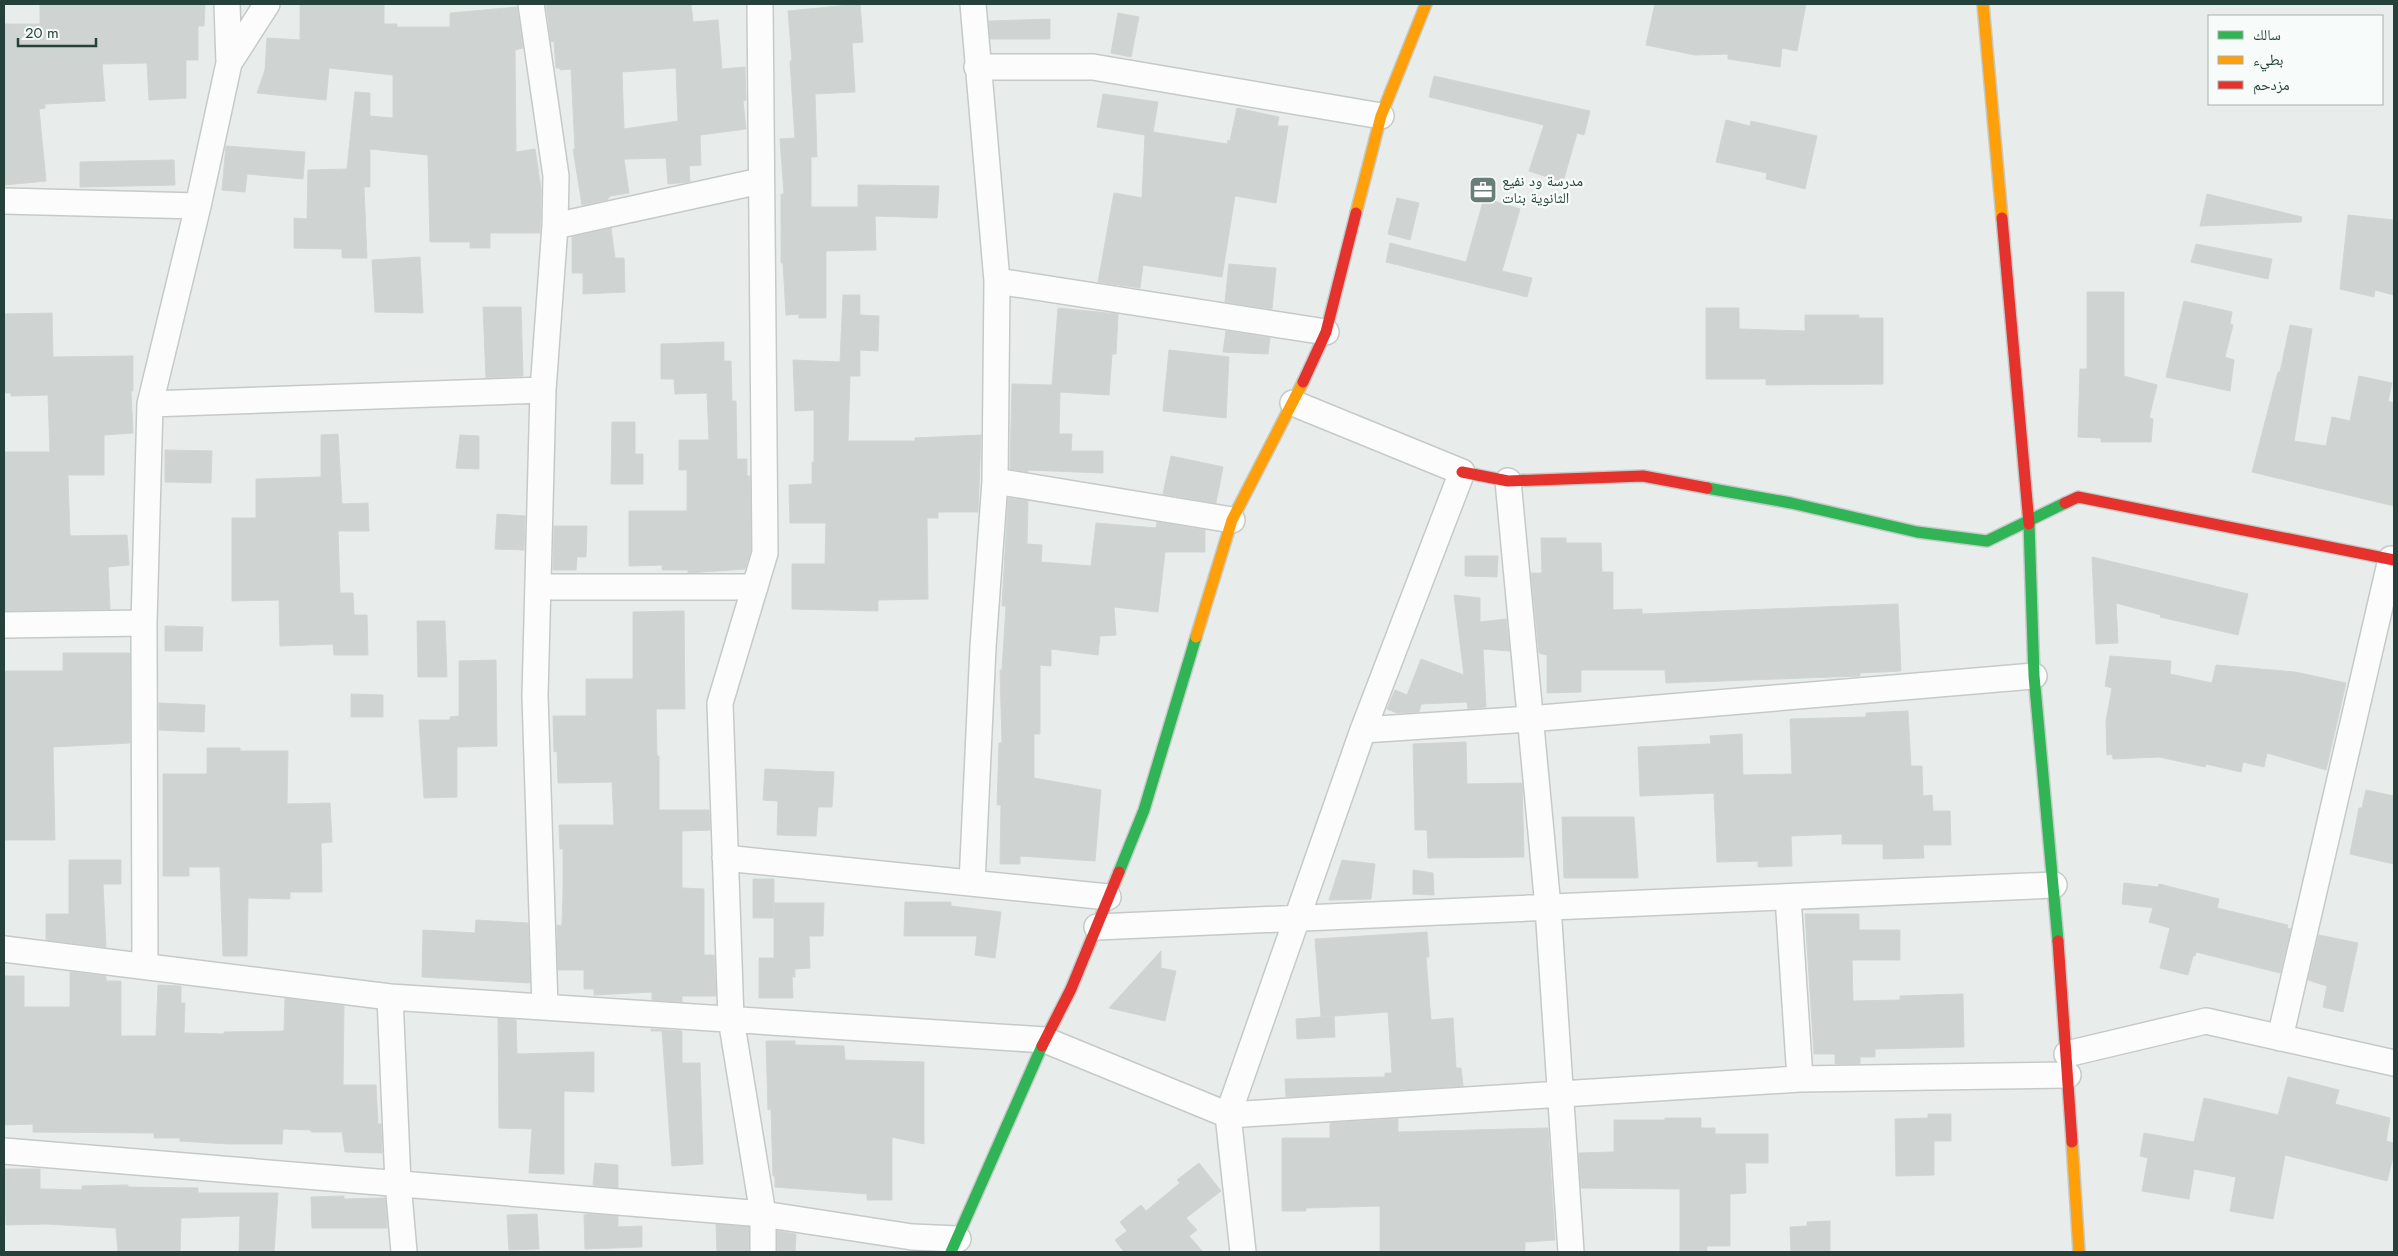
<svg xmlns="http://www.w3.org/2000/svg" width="2398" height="1256" font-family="Jost,'Noto Naskh Arabic',sans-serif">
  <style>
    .building { fill: #cfd4d2; stroke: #d1d6d4; fill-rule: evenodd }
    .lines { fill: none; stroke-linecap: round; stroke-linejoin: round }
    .street-casing { stroke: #c5cac8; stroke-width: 28 }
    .fast-casing { stroke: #c3cbc8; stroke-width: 14 }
    .slow-casing { stroke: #c3cbc8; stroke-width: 14 }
    .jam-casing { stroke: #c3cbc8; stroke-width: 14 }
    .street { stroke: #fcfcfc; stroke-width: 25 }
    .fast { stroke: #30b455; stroke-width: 11 }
    .slow { stroke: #ff9f0a; stroke-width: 11 }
    .jam { stroke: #e5322d; stroke-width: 11 }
    .labels { text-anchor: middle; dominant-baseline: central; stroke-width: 4.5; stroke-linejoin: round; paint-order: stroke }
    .poi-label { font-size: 15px; fill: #24423a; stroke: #f7fbf9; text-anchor: start }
  </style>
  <rect width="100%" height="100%" fill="#e8edeb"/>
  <path class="building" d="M 40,4 L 205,4 L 204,26 L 198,26 L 198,60 L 186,60 L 186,98 L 149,100 L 147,63 L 102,64 L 105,101 L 45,104 L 45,108 L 39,109 L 46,181 L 4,185 L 4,24 L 40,24 Z
    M 300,4 L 384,4 L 384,24 L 397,24 L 397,27 L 450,27 L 450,13 L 517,7 L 523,48 L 515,50 L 516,152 L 535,149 L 541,189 L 540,233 L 490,233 L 490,248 L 470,248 L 470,242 L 430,242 L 428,155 L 370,149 L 370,187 L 364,187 L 367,258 L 342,258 L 342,249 L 294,248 L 294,218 L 307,219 L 308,170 L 347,169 L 355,92 L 370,93 L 370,116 L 393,118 L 393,75 L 329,68 L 326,100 L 257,93 L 265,70 L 267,38 L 300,40 Z
    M 546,4 L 691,4 L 693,22 L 718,20 L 722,69 L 745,67 L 746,100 L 743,101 L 746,129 L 700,135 L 701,165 L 689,166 L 690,182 L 668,184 L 666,158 L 624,159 L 629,193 L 610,196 L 607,200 L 582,205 L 573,149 L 575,149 L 571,69 L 560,70 L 560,68 L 556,68 L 554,41 L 551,42 ZM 676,68 L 678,121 L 624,129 L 622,72 Z
    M 860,4 L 863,42 L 852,43 L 855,92 L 815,94 L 817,157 L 811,157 L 811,207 L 858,207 L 858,185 L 939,186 L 937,218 L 875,216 L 876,250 L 826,251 L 826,318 L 799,318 L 799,314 L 786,315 L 783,263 L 781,263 L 781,194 L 784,194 L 780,139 L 795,138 L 790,61 L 792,60 L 788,11 Z
    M 1655,4 L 1806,4 L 1797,51 L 1782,48 L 1780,67 L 1728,59 L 1728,54 L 1695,55 L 1646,45 Z
    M 1118,13 L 1139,17 L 1131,57 L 1111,53 Z
    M 1050,19 L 1050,39 L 990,39 L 989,21 Z
    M 1434,76 L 1590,111 L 1584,135 L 1577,133 L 1563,182 L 1529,171 L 1544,125 L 1429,97 Z
    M 1103,94 L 1158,102 L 1153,132 L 1227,144 L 1228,140 L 1230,141 L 1237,108 L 1279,117 L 1277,126 L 1288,126 L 1276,203 L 1235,196 L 1222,277 L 1143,265 L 1140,288 L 1098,282 L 1114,193 L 1142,198 L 1145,135 L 1097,127 Z
    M 1726,120 L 1750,126 L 1751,121 L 1817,136 L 1805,189 L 1766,179 L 1767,173 L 1716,162 Z
    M 226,146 L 305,152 L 303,179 L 247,174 L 245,192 L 222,190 Z
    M 174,160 L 175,185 L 80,187 L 80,162 Z
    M 2207,194 L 2302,217 L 2301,222 L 2200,226 Z
    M 1397,198 L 1419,203 L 1410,240 L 1388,234 Z
    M 1484,198 L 1520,209 L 1502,271 L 1532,278 L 1527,297 L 1386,262 L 1390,243 L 1466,262 Z
    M 2348,215 L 2394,220 L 2394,295 L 2375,290 L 2374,297 L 2340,289 Z
    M 611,228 L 615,258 L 624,258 L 625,292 L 583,294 L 583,273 L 572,273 L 572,237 Z
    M 2196,244 L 2272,259 L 2268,279 L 2191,262 Z
    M 420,257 L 423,313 L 375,312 L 372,260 Z
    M 1229,264 L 1276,268 L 1272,309 L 1225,302 Z
    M 2087,292 L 2124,292 L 2124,376 L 2157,385 L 2149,418 L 2153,419 L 2151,442 L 2101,442 L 2101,438 L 2078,437 L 2080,369 L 2087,369 Z
    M 843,295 L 860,295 L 860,315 L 879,316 L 878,351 L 860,350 L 860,376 L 850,376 L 848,441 L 915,441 L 915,438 L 981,435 L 978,512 L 938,512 L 938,518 L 927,518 L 928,599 L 878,600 L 878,611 L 792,609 L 792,564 L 825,564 L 826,523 L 790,523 L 789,485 L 812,484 L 812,462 L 814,462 L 814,410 L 795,411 L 793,360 L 840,362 Z
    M 2184,301 L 2232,312 L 2230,324 L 2233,325 L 2225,357 L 2234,360 L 2230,391 L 2166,377 Z
    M 483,307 L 521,307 L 523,376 L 486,378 Z
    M 1058,308 L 1118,314 L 1116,354 L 1112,354 L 1109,395 L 1060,392 L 1059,434 L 1072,434 L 1071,451 L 1103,451 L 1103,473 L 1028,470 L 1028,472 L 1010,469 L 1012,384 L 1052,385 Z
    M 1706,308 L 1739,308 L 1739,329 L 1805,331 L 1805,315 L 1859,315 L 1859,318 L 1883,318 L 1883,384 L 1766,385 L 1766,379 L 1706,379 Z
    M 52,313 L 53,357 L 133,356 L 133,391 L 131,391 L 133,433 L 104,435 L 104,475 L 68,475 L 70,536 L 127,535 L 129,565 L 108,567 L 110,609 L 4,611 L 4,452 L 50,452 L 48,395 L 11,396 L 11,393 L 4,393 L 4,314 Z
    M 2290,325 L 2312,329 L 2294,441 L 2326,446 L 2332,417 L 2350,421 L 2359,376 L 2392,383 L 2388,401 L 2394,403 L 2394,506 L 2252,472 L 2278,372 L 2280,372 Z
    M 1226,331 L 1270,338 L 1268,354 L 1223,352 Z
    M 724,342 L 724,361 L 731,361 L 732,401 L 736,401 L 737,459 L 747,459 L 747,476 L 750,476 L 751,551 L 745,569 L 688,573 L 688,570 L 662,570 L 662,565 L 629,566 L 629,511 L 687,511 L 687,470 L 679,470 L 679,440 L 709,440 L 707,393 L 675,394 L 674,379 L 661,379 L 661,344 Z
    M 1169,350 L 1229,357 L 1226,418 L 1163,411 Z
    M 612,422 L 635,422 L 635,454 L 643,454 L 643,484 L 611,484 Z
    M 338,434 L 342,504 L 368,503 L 369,531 L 338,531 L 340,593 L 353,593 L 354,615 L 367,615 L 368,655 L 334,655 L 333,644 L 280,646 L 279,600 L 232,601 L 232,518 L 256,518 L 256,479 L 321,477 L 321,435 Z
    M 460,435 L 479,436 L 479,469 L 456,468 Z
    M 165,450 L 212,451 L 211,483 L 165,482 Z
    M 1171,456 L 1223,467 L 1216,503 L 1163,494 Z
    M 1008,498 L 1028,501 L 1027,544 L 1042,545 L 1041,562 L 1091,566 L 1096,523 L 1156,528 L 1157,522 L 1205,530 L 1205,552 L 1165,552 L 1158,612 L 1114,607 L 1116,635 L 1100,636 L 1098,655 L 1051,649 L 1051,666 L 1040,665 L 1040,734 L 1034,734 L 1034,778 L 1101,790 L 1095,861 L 1020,856 L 1020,864 L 1000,864 L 1001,805 L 997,805 L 999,743 L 1002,743 L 1000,670 L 1002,670 L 1006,606 L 1002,606 Z
    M 497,514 L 525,516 L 524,550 L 495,549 Z
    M 554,526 L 587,526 L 586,557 L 577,557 L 576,570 L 553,570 Z
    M 1541,538 L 1566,538 L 1566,543 L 1601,543 L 1602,572 L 1613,572 L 1613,610 L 1642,609 L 1642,614 L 1898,604 L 1901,671 L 1860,673 L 1860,676 L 1666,683 L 1665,670 L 1581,670 L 1581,692 L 1547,693 L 1547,655 L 1539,653 L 1531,573 L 1542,573 Z
    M 1465,556 L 1498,556 L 1497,577 L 1465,576 Z
    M 2092,557 L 2248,594 L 2238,635 L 2160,617 L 2161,615 L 2116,603 L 2118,643 L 2096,644 Z
    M 1454,595 L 1480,598 L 1480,622 L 1506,619 L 1510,651 L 1483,649 L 1486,707 L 1468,709 L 1467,702 L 1421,704 L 1419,712 L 1397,713 L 1387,709 L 1395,690 L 1407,695 L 1421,659 L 1464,675 Z
    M 684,611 L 685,709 L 656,709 L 657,756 L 659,756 L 659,810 L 709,810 L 710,830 L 682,831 L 682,888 L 704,889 L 704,955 L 714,955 L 716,996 L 682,996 L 682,1002 L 652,1000 L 652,992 L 594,995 L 594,989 L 584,989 L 584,970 L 558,970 L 557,925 L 561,926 L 562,923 L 563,895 L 563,849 L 560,849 L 559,825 L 614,825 L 612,782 L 558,783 L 557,751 L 554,752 L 553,716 L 586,716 L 586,679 L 633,679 L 633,612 Z
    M 417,621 L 445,621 L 447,677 L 418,677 Z
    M 165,626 L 203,627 L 202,651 L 165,651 Z
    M 63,653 L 130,653 L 130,743 L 53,747 L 55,840 L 4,840 L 4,671 L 63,671 Z
    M 2110,656 L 2171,661 L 2170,674 L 2212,683 L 2216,665 L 2295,672 L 2346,683 L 2326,770 L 2267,753 L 2264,767 L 2243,762 L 2241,772 L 2206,764 L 2205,767 L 2159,757 L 2113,759 L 2112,754 L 2107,755 L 2106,721 L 2112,688 L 2105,686 Z
    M 496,660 L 497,746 L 457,747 L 457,797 L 424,798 L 419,720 L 450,720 L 450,717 L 459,716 L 459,661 Z
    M 351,694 L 383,695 L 383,717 L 351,717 Z
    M 159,703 L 205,705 L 204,732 L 159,730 Z
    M 1908,711 L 1911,766 L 1922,766 L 1923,796 L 1932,795 L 1933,811 L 1950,811 L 1951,845 L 1923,845 L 1924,858 L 1883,859 L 1883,844 L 1842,844 L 1842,834 L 1791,836 L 1792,866 L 1758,867 L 1758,861 L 1717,862 L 1714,793 L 1640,796 L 1638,747 L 1711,744 L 1710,736 L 1742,734 L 1743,775 L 1792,774 L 1790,719 L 1866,717 L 1866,713 Z
    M 1466,742 L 1467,784 L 1522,783 L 1524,857 L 1428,858 L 1427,830 L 1415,830 L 1413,744 Z
    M 207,748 L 240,748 L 240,751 L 288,751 L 287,804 L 330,803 L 332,842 L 321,843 L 322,892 L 290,892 L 290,899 L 248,898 L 247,956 L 223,956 L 220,867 L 189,867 L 189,876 L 163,876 L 163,774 L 207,774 Z
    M 765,769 L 834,772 L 832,807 L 818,807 L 816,836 L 777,835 L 778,801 L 763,800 Z
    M 2366,790 L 2394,796 L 2394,864 L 2350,854 L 2359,808 L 2362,808 Z
    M 1562,817 L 1634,817 L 1638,878 L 1564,878 Z
    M 69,860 L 121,860 L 121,884 L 103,884 L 106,947 L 46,940 L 46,914 L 69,914 Z
    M 1342,860 L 1375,864 L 1371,899 L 1329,900 Z
    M 1413,870 L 1433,873 L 1434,895 L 1413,894 Z
    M 753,879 L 774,879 L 774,918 L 753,918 Z
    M 2124,883 L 2158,887 L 2159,884 L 2219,899 L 2217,908 L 2288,925 L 2287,928 L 2291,929 L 2280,973 L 2196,952 L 2195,956 L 2193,956 L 2188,975 L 2160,968 L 2170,928 L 2149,922 L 2153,908 L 2122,904 Z
    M 905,902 L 951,902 L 951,906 L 1001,912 L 995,958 L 975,955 L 977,936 L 904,936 Z
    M 774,903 L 824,903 L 823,936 L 809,936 L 810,968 L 795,969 L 795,977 L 792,977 L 793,998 L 759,998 L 759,958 L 774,958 Z
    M 1805,914 L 1859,914 L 1859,930 L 1900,930 L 1900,960 L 1852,960 L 1853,1001 L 1900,1000 L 1900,996 L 1963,994 L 1964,1047 L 1875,1049 L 1875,1057 L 1860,1057 L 1860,1064 L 1835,1064 L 1835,1054 L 1814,1054 Z
    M 476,920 L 528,923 L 530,983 L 422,977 L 423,930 L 475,933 Z
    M 1427,932 L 1429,957 L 1426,957 L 1431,1020 L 1453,1018 L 1456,1068 L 1461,1068 L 1463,1086 L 1286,1097 L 1285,1079 L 1385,1077 L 1385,1073 L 1392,1073 L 1388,1012 L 1321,1017 L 1315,939 Z
    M 2319,935 L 2358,943 L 2343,1012 L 2323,1007 L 2327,986 L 2308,980 Z
    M 1161,951 L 1161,968 L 1176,971 L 1165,1021 L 1109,1008 Z
    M 70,972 L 106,976 L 106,981 L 121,981 L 121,1036 L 156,1036 L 158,985 L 181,986 L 181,1003 L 185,1003 L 184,1033 L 224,1034 L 224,1032 L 284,1031 L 285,998 L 344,1006 L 343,1085 L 376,1085 L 378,1124 L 381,1124 L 382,1153 L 345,1152 L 342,1132 L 311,1132 L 311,1130 L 283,1129 L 282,1144 L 229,1144 L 180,1141 L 180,1138 L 154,1138 L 154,1133 L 33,1132 L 33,1124 L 4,1125 L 4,976 L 24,976 L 24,1007 L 70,1007 Z
    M 1334,1016 L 1335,1037 L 1297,1039 L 1296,1019 Z
    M 498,1018 L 516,1020 L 517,1054 L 594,1052 L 594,1092 L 564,1091 L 564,1174 L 529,1173 L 532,1129 L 499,1128 Z
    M 651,1029 L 682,1031 L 682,1063 L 700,1063 L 703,1164 L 672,1166 L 662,1031 L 651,1031 Z
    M 766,1041 L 795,1041 L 795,1045 L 844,1046 L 845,1060 L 924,1062 L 924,1144 L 892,1137 L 892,1200 L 867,1200 L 867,1194 L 775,1187 L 775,1176 L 773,1176 L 771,1109 L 768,1110 Z
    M 2288,1077 L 2339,1090 L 2335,1104 L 2390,1118 L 2386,1141 L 2394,1143 L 2394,1153 L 2387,1181 L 2285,1155 L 2273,1219 L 2230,1211 L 2236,1177 L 2194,1169 L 2189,1199 L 2142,1191 L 2148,1158 L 2140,1156 L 2144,1133 L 2194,1142 L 2204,1098 L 2278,1115 Z
    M 1928,1114 L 1951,1114 L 1951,1141 L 1934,1141 L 1934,1175 L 1896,1176 L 1895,1119 L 1928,1118 Z
    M 1665,1118 L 1701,1118 L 1701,1128 L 1715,1128 L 1715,1134 L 1768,1134 L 1768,1163 L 1745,1163 L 1746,1193 L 1730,1194 L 1730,1246 L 1707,1246 L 1707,1252 L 1680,1252 L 1680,1189 L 1581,1188 L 1579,1153 L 1614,1152 L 1614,1120 L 1665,1120 Z
    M 1398,1119 L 1398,1132 L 1548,1128 L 1555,1240 L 1525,1242 L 1525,1252 L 1380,1252 L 1380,1206 L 1306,1208 L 1306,1211 L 1282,1211 L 1282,1138 L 1330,1138 L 1330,1123 Z
    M 595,1163 L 618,1165 L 618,1188 L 593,1185 Z
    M 1199,1163 L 1221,1191 L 1186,1218 L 1197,1230 L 1189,1236 L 1203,1252 L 1124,1252 L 1115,1240 L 1127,1231 L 1120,1222 L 1141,1205 L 1146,1211 L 1180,1183 L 1177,1180 Z
    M 5,1169 L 40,1169 L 40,1189 L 82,1190 L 82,1186 L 128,1185 L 128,1187 L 198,1188 L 198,1193 L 278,1193 L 274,1252 L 239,1252 L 240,1216 L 181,1218 L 180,1252 L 118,1252 L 116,1228 L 46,1224 L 6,1225 Z
    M 344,1196 L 344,1199 L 385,1198 L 387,1228 L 312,1228 L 311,1197 Z
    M 537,1214 L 539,1249 L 509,1250 L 507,1215 Z
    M 592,1214 L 618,1216 L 618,1227 L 642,1226 L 642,1247 L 585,1249 L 584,1215 Z
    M 1830,1221 L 1830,1252 L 1791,1252 L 1790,1227 L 1807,1226 L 1807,1222 Z
    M 716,1224 L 749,1227 L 749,1252 L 717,1252 Z
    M 777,1231 L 796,1234 L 795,1252 L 777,1252 Z"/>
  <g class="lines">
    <defs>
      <path id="street" d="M 531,4 L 556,176 L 555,226 L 543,390 L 535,696 L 545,1007
        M 760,4 L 765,553 L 720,703 L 731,1019 L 763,1214 L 763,1252
        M 229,63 L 267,4
        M 977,67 L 1093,67 L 1381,116
        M 4,201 L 198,206
        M 555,226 L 760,181
        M 997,281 L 1326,332
        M 150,404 L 543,390
        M 995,481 L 1232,520
        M 1508,481 L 1548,907 L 1571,1252
        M 538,587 L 755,587
        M 4,625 L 144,623
        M 1363,730 L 1529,719 L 2034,676
        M 725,858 L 1108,897
        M 972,883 L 983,647 L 995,481 L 997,281 L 973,4
        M 1788,897 L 1800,1079
        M 1097,927 L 2054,885
        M 4,949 L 390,997 L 1045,1040 L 1228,1115 L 1800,1079 L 2068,1075
        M 145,966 L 144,623 L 150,404 L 198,206 L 229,63 L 227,4
        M 390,997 L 398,1183 L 404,1252
        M 2280,1038 L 2391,559
        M 2067,1054 L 2206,1021 L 2394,1063
        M 4,1151 L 763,1214 L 912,1237 L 958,1239
        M 1243,1252 L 1228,1115 L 1363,730 L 1462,472 L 1293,403"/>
      <path id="fast" d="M 1707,488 L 1791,503 L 1917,532 L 1987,541 L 2065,503
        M 2029,524 L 2034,676 L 2058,941
        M 1119,872 L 1144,810 L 1196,637
        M 951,1252 L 1042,1046"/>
      <path id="slow" d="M 1983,4 L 2002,218
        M 1356,213 L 1381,116 L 1426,4
        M 1196,637 L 1232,520 L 1303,382
        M 2072,1142 L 2079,1252"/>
      <path id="jam" d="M 2002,218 L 2029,524
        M 1303,382 L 1326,332 L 1356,213
        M 1462,472 L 1508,481 L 1643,476 L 1707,488
        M 2065,503 L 2078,497 L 2394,560
        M 2058,941 L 2072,1142
        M 1042,1046 L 1071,989 L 1119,872"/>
    </defs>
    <use href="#street" class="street-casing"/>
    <use href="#fast" class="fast-casing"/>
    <use href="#slow" class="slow-casing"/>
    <use href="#jam" class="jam-casing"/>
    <use href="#street" class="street"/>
    <use href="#fast" class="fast"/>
    <use href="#slow" class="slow"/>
    <use href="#jam" class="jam"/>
  </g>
  <defs>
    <symbol id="office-square" viewBox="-11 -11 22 22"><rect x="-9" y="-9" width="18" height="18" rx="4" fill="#697e78" stroke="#f7fbf9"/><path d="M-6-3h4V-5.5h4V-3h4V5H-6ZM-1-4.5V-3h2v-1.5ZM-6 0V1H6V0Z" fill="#fff"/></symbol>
  </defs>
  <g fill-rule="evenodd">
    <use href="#office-square" x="1467" y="174" width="32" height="32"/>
  </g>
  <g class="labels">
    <g class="poi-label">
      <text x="1502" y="181">مدرسة ود نفيع<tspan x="1502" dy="17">الثانوية بنات</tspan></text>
    </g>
  </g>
  <rect width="2398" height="1256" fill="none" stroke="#24423a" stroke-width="10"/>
  <rect x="2208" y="15" width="175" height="90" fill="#f7fbf9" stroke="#a3b1ad"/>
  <rect x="2218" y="31" width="25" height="8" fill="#30b455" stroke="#a3b1ad"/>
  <text x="2253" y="40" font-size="15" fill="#24423a">سالك</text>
  <rect x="2218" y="56" width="25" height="8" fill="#ff9f0a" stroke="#a3b1ad"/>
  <text x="2253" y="65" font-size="15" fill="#24423a">بطيء</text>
  <rect x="2218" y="81" width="25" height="8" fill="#e5322d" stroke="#a3b1ad"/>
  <text x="2253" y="90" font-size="15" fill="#24423a">مزدحم</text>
  <path d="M18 38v8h78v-8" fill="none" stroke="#24423a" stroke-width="2.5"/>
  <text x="25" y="38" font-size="15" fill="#24423a" stroke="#f7fbf9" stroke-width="4" paint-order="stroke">20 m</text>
</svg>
